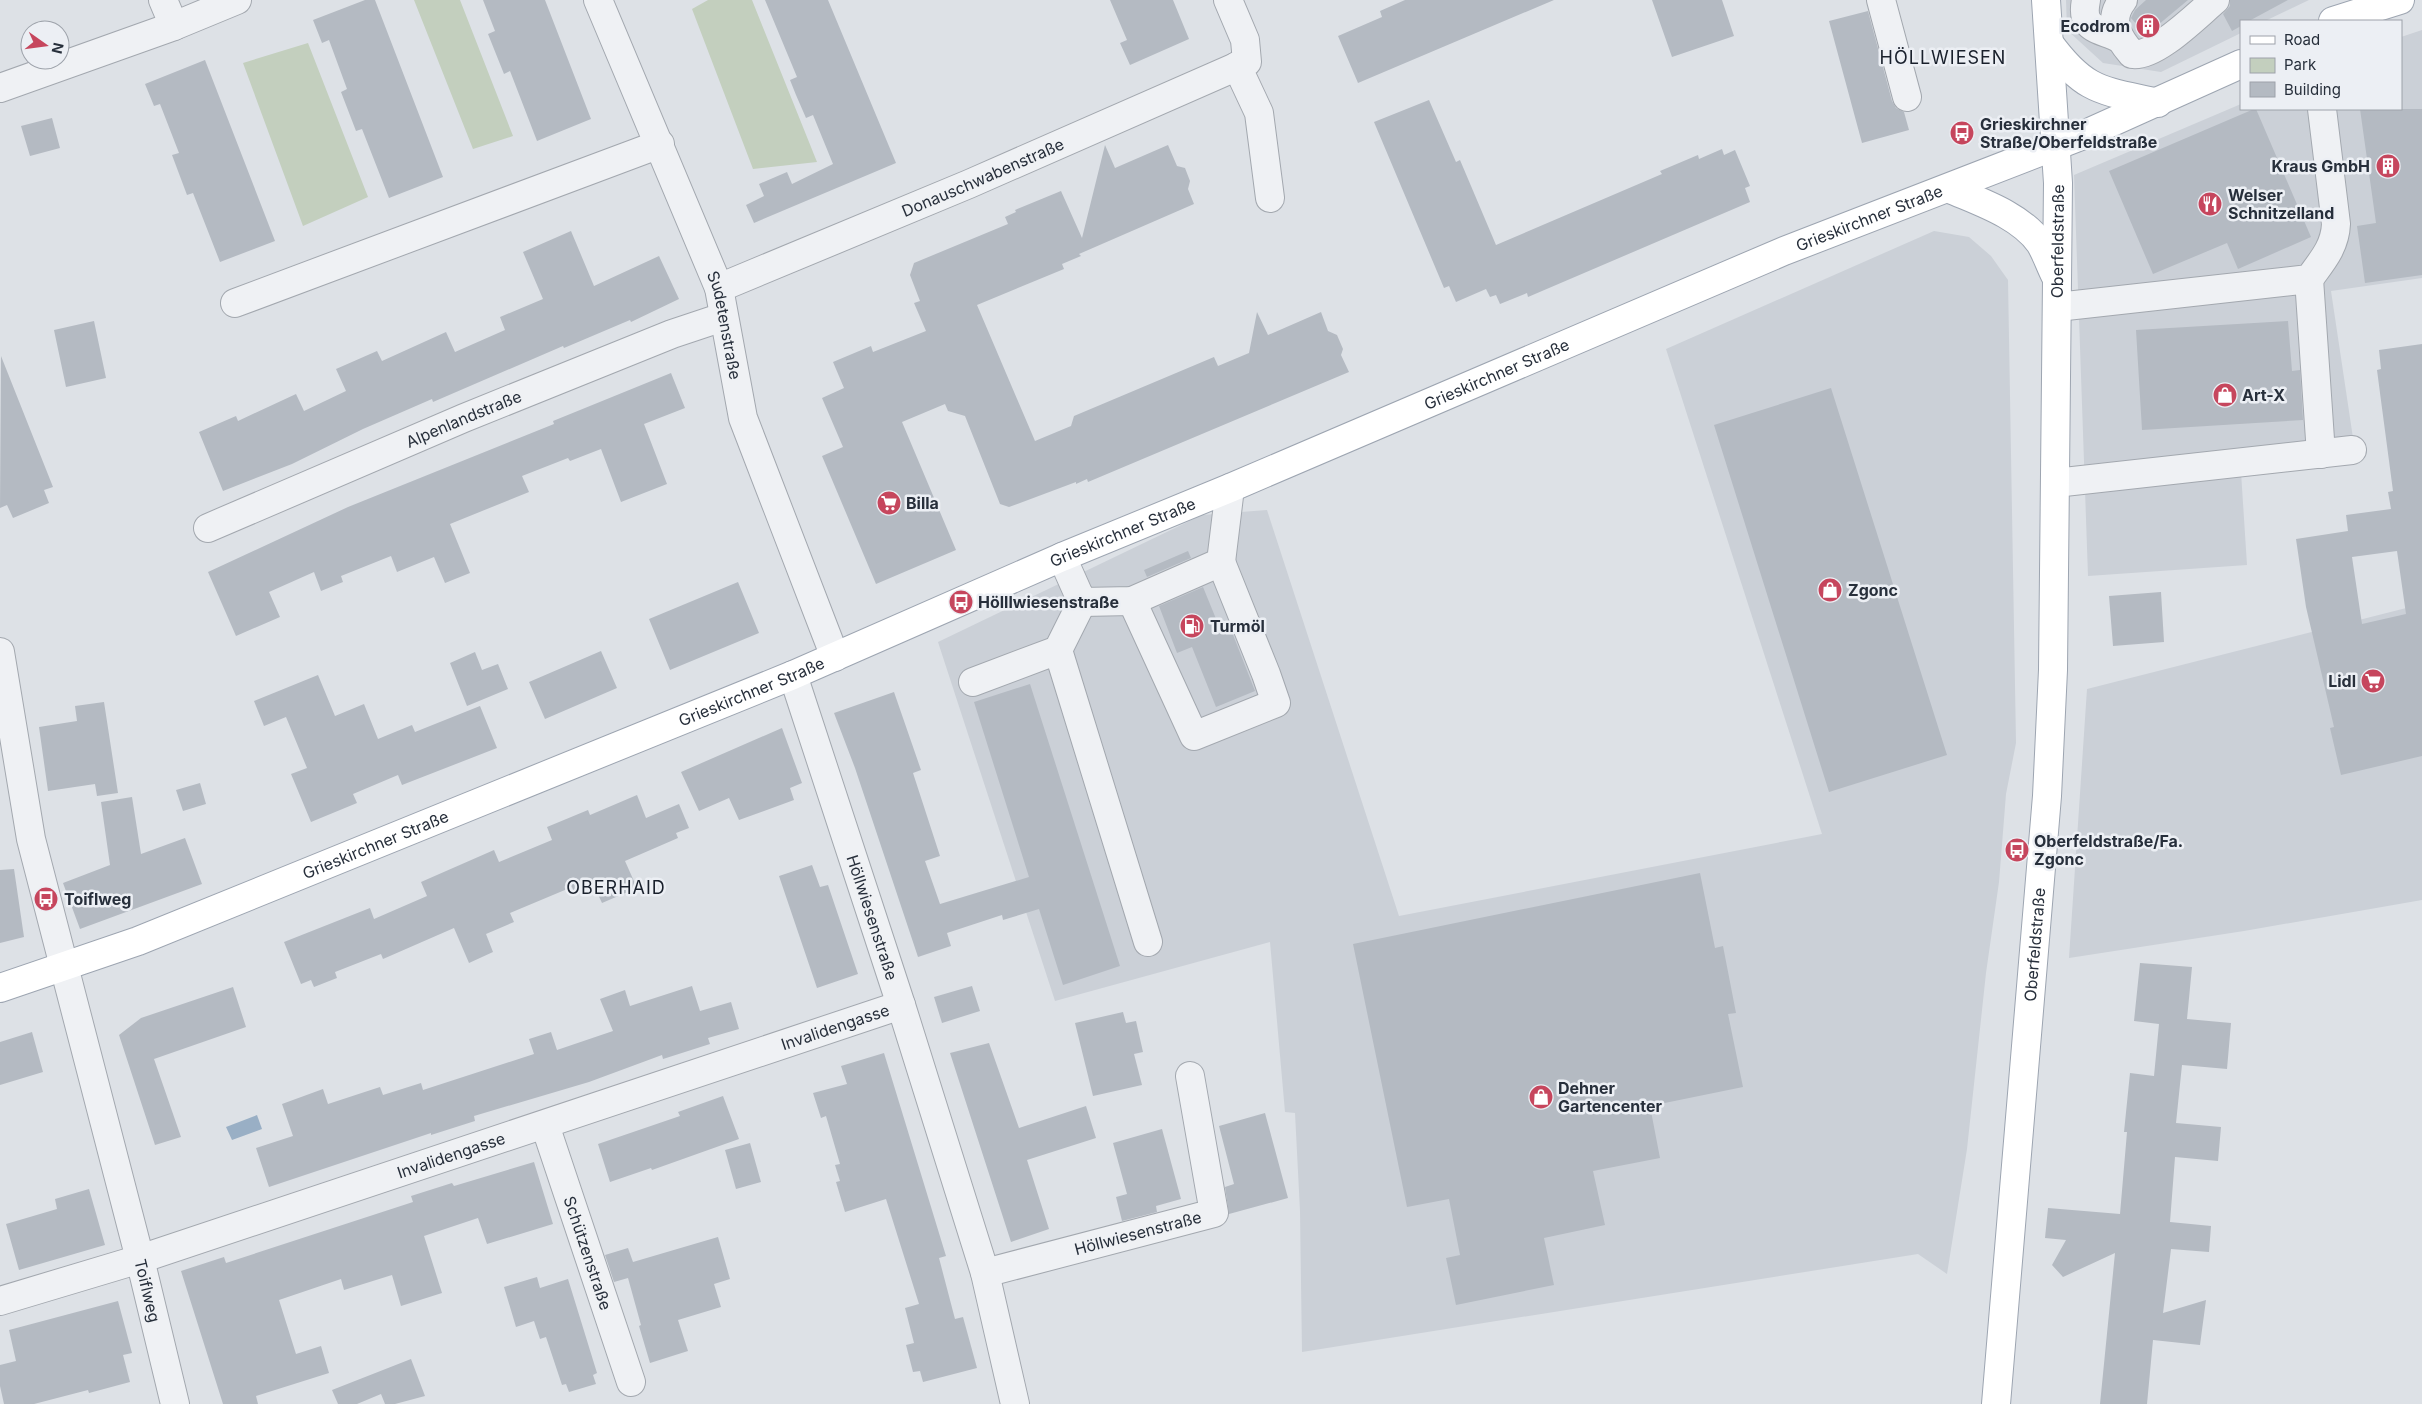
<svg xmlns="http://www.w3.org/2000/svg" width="2422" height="1404" font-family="Inter,sans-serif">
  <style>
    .built { fill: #cbd0d7 }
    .green { fill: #c3cfbe }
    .water { fill: #99afc5 }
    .building { fill: #b4bac2; fill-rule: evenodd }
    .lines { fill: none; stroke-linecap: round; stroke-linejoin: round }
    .minor-casing { stroke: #a3a8af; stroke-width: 30 }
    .major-casing { stroke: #9da5b1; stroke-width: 30 }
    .minor { stroke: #eff1f4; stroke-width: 28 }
    .major { stroke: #fff; stroke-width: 28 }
    .labels { text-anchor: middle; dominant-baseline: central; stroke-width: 5; stroke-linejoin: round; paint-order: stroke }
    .poi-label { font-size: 16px; font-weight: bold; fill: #272f3b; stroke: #eceff4; text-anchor: start }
    .street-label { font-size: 16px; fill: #272f3b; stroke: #eceff4 }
    .neighbourhood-label { font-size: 18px; letter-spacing: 1px; fill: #19202c; stroke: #eceff4 }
  </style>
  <rect width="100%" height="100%" fill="#dde1e6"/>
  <path class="built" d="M 2066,0 L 2309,0 L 2265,21 L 2241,21 L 2241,33 L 2161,72 L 2103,63 L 2067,30 Z
    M 2422,30 L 2422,278 L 2331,291 L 2356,458 L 2241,472 L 2247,565 L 2088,576 L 2074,175 L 2241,104 L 2241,109 L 2401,109 L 2401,37 Z
    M 1934,231 L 1969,237 L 1991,256 L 2008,280 L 2016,743 L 2006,794 L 1999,882 L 1986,973 L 1967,1149 L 1947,1274 L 1918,1254 L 1302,1352 L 1300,1211 L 1295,1113 L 1285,1112 L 1270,942 L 1055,1001 L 938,642 L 1202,515 L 1267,510 L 1399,916 L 1822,834 L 1666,349 Z
    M 2422,604 L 2422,900 L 2244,931 L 2069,958 L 2087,689 Z"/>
  <path class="green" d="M 414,0 L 460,0 L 513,136 L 473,149 Z
    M 708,0 L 752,0 L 817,162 L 753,169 L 692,9 Z
    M 308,43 L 368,197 L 303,226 L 243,63 Z"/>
  <path class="water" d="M 257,1115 L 262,1129 L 232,1140 L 226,1127 Z"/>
  <path class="building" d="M 365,0 L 375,0 L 443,177 L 389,198 L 362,129 L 356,131 L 341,92 L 347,89 L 329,40 L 322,43 L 313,20 Z
    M 483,0 L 545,0 L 591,119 L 537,141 L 510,71 L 504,74 L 488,34 L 495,31 Z
    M 765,0 L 828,0 L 896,163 L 754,223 L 746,205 L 764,196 L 759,184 L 787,172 L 792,184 L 833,164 L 813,115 L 806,118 L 796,95 L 790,80 L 797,77 Z
    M 1110,0 L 1173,0 L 1189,39 L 1130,65 L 1120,43 L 1127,40 Z
    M 1405,0 L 1554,0 L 1358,83 L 1338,36 L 1382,17 L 1380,11 Z
    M 1652,0 L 1722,0 L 1734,36 L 1672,57 Z
    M 2146,0 L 2188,0 L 2146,35 L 2131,18 L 2135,10 Z
    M 2230,0 L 2288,0 L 2249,21 L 2241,21 L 2241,26 L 2232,31 L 2223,14 L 2230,6 Z
    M 1868,11 L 1892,101 L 1896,108 L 1904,112 L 1909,130 L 1862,143 L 1829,21 Z
    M 205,60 L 275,241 L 220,262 L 193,193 L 187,195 L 172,155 L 179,153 L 160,104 L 154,106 L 145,84 Z
    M 1429,100 L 1456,162 L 1460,160 L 1496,245 L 1662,174 L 1660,171 L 1698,155 L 1699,159 L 1722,149 L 1724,155 L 1735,150 L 1750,186 L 1745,188 L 1750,202 L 1528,297 L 1527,293 L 1500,304 L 1496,295 L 1490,297 L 1486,289 L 1456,302 L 1449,286 L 1444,288 L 1374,122 Z
    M 2254,109 L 2256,109 L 2311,237 L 2238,269 L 2227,243 L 2153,274 L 2109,171 Z
    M 2360,109 L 2422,109 L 2422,275 L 2365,283 L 2357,226 L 2376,223 Z
    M 52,118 L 60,148 L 30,156 L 21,126 Z
    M 1105,145 L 1115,168 L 1168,145 L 1177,166 L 1185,168 L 1190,181 L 1188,189 L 1194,204 L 1079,254 L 1081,256 L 1062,264 L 1064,269 L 977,305 L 1035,441 L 1071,426 L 1074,416 L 1214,357 L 1218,366 L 1249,353 L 1257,312 L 1268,335 L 1321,312 L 1328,331 L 1337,335 L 1343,349 L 1341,355 L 1349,372 L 1088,482 L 1087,479 L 1076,484 L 1076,482 L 1009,507 L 1000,504 L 965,416 L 948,411 L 945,404 L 902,422 L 956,550 L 876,584 L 822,456 L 843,447 L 822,398 L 844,388 L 833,362 L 871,346 L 873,352 L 926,331 L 914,303 L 920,301 L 910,275 L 914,263 L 1008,224 L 1005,217 L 1016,212 L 1015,210 L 1061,191 L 1082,238 Z
    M 571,231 L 594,286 L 659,256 L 679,299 L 631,322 L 630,320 L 564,348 L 563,346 L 433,402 L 432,399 L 363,429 L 292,464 L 223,491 L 199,432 L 236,416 L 238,421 L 296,394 L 304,411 L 346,391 L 336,369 L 377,351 L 382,361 L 446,332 L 455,352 L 505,330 L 500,317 L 543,299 L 523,252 Z
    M 94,321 L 106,378 L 66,387 L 54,330 Z
    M 2288,321 L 2292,371 L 2300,370 L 2303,420 L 2142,430 L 2136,330 Z
    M 2422,344 L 2422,756 L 2341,775 L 2330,728 L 2334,727 L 2306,607 L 2296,539 L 2348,531 L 2346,515 L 2391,509 L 2388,492 L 2393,491 L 2380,393 L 2377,370 L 2381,369 L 2379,350 ZM 2397,551 L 2406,614 L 2362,624 L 2352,557 Z
    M 1,356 L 53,487 L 44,490 L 49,503 L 13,518 L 7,505 L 0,508 Z
    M 671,373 L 685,408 L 644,424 L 667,484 L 621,502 L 601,449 L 570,461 L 568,458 L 522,476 L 529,492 L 450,524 L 470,573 L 445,583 L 434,557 L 397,572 L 391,556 L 341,576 L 343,582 L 321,591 L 314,572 L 269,592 L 280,617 L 236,636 L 208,572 L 348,507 L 554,424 L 553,421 Z
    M 1831,388 L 1947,755 L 1829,792 L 1714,425 Z
    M 1188,551 L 1191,558 L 1147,577 L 1144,570 Z
    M 738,582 L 759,633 L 670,670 L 649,619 Z
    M 1203,587 L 1221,631 L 1230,627 L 1255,691 L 1216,707 L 1192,647 L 1177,653 L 1159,606 Z
    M 2161,592 L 2164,642 L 2113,646 L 2109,596 Z
    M 601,651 L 617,688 L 545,719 L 529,682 Z
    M 475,652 L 482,670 L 498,664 L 508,689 L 467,706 L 450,663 Z
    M 318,675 L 335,716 L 364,704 L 378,739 L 412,725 L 415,732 L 480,706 L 497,748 L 402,785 L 398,775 L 353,794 L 357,803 L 311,822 L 291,774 L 307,768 L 286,717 L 264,726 L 254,701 Z
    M 1030,684 L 1120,966 L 1063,985 L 1039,909 L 1003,920 L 1002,915 L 947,933 L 951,946 L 918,957 L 855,768 L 834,713 L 894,692 L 921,770 L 913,773 L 940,856 L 925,861 L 940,904 L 1029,877 L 974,702 Z
    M 104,702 L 118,793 L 97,796 L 95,784 L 48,791 L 39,727 L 77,721 L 75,706 Z
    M 782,728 L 802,783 L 790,788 L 794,800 L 739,820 L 729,798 L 699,811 L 681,772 Z
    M 200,783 L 206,804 L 183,811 L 176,790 Z
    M 637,795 L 646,818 L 679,804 L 689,828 L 676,833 L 678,838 L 625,861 L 637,888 L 602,903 L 594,886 L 575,894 L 572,887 L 510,913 L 514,922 L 486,934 L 493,952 L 469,963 L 454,928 L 383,959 L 381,954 L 335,972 L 337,978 L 314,987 L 311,980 L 301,984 L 284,942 L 370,908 L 374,919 L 427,896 L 421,882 L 494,850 L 499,862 L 552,840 L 547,827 L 588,810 L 590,815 Z
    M 132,797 L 141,854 L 185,838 L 202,884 L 80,929 L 63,883 L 110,865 L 101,802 Z
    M 812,865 L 820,887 L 828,885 L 858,974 L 817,988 L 779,876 Z
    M 14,869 L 24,937 L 0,943 L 0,870 Z
    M 1700,873 L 1715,948 L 1723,946 L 1736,1013 L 1728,1014 L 1743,1087 L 1650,1106 L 1660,1158 L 1593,1171 L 1605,1225 L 1544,1238 L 1554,1285 L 1456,1305 L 1446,1258 L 1460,1255 L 1449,1199 L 1407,1207 L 1353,944 Z
    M 2140,963 L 2192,967 L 2187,1019 L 2231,1023 L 2227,1069 L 2182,1065 L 2176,1123 L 2221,1127 L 2218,1161 L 2175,1157 L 2170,1222 L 2211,1226 L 2209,1252 L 2171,1249 L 2163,1313 L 2206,1300 L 2200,1345 L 2153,1340 L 2147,1404 L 2100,1404 L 2115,1253 L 2063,1277 L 2052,1265 L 2066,1240 L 2045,1238 L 2048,1208 L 2120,1214 L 2127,1132 L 2124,1132 L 2130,1073 L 2154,1076 L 2159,1024 L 2134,1021 Z
    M 692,986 L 700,1011 L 731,1002 L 739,1029 L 708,1038 L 710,1044 L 663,1059 L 662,1055 L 589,1082 L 474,1116 L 475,1121 L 431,1135 L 431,1133 L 269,1187 L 256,1148 L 293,1136 L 282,1104 L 323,1089 L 328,1104 L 380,1087 L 383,1095 L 421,1083 L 423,1090 L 534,1054 L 529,1039 L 551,1032 L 557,1050 L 613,1031 L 600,999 L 625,990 L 630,1006 Z
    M 972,986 L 980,1011 L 942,1023 L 934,997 Z
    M 233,987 L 246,1027 L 154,1059 L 181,1137 L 155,1145 L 119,1035 L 141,1018 Z
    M 1123,1012 L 1126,1023 L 1136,1021 L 1143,1052 L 1134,1054 L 1142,1085 L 1093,1096 L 1075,1023 Z
    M 32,1032 L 43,1072 L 0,1085 L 0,1042 Z
    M 989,1043 L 1019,1128 L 1086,1106 L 1096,1138 L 1027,1160 L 1049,1229 L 1011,1242 L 950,1053 Z
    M 884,1053 L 946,1256 L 939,1258 L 955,1319 L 963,1317 L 977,1368 L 923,1382 L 920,1371 L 913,1372 L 906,1345 L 914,1343 L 905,1308 L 919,1304 L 886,1199 L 845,1212 L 836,1182 L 840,1181 L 835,1165 L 840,1164 L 826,1116 L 821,1118 L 813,1093 L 847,1084 L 841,1066 Z
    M 723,1096 L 739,1139 L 652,1170 L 651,1168 L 610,1182 L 598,1144 L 680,1116 L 678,1112 Z
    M 1265,1113 L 1288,1198 L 1229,1214 L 1225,1187 L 1234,1184 L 1219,1126 Z
    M 1162,1129 L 1181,1199 L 1156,1206 L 1157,1212 L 1122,1221 L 1116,1197 L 1127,1194 L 1113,1143 Z
    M 750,1143 L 761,1182 L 736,1189 L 725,1150 Z
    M 534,1162 L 553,1224 L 487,1244 L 478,1218 L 424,1236 L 442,1293 L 401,1306 L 392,1275 L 344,1290 L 341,1279 L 279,1300 L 296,1354 L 321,1346 L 329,1373 L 256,1396 L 258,1404 L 223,1404 L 181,1271 L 224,1257 L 226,1263 L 413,1202 L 411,1196 L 452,1183 L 454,1186 Z
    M 89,1189 L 105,1245 L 19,1270 L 6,1224 L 57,1209 L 55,1199 Z
    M 718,1237 L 730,1279 L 714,1284 L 721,1307 L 678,1320 L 688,1351 L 650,1363 L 639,1326 L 641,1325 L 628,1278 L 614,1282 L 605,1255 L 628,1248 L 633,1262 Z
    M 537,1277 L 540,1288 L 568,1279 L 597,1373 L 593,1375 L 596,1384 L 569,1392 L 566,1384 L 562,1385 L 546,1337 L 540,1339 L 534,1321 L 516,1327 L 504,1287 Z
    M 118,1301 L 132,1353 L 123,1355 L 130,1382 L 89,1393 L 88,1390 L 34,1404 L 4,1404 L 0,1386 L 0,1365 L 16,1361 L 9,1330 Z
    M 411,1359 L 425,1396 L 395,1404 L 385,1404 L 381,1394 L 357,1404 L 338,1404 L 332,1390 Z"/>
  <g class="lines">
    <defs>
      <g id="minor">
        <path d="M 163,0 L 174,26"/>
        <path id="s1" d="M 598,0 L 719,288 L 743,418 L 835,657"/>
        <path d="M 1881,0 L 1907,97"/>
        <path d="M 2086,0 C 2080,30 2098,28 2119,38"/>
        <path d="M 2123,0 C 2107,20 2118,38 2132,54 C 2155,58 2197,15 2215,0"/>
        <path d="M 1237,66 L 1259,113 L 1270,198"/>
        <path d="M 0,88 L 174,26 L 237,0"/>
        <path d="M 2309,279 L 2321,454"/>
        <path id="s2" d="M 719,288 L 969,184 L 1247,62 L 1245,40 L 1228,0"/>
        <path d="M 235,303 L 660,144"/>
        <path d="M 2057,307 L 2309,279 C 2322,261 2335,247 2336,224 L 2322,109"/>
        <path d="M 2055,483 L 2352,450"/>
        <path id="s3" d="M 208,528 L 464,418 L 672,334 L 723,317"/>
        <path d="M 1062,557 L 1082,602 L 1132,601 L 1221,562 L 1230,488"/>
        <path d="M 1132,601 L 1194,736 L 1276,703 L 1266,674 L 1221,562"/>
        <path d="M 1058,650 L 1148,942"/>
        <path id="s4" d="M 0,652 L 31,839 L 140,1259 L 175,1404"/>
        <path id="s5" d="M 793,675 L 901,1005 L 985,1273 L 1015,1404"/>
        <path d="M 973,682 L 1058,650 L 1082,602"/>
        <path id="s6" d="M 545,1125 L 631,1382"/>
        <path id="s7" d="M 985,1273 L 1214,1213 L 1190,1076"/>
        <path id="s8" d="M 0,1301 L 140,1259 L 901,1005"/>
      </g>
      <g id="major">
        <path d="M 2333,21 L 2400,0"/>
        <path d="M 2049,43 C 2085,92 2101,90 2158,103"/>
        <path d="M 1950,189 C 1980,202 2020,215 2040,243 C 2046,253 2050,265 2055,275"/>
        <path id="s9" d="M 0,988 L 138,941 L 793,675 L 1062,557 L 1230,488 L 1784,251 L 2081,136 L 2241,64"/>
        <path id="s10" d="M 1996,1404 L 2047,796 L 2053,670 L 2058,183 L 2046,0"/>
      </g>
    </defs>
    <use href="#minor" class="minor-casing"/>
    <use href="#major" class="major-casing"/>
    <use href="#minor" class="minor"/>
    <use href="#major" class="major"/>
  </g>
  <defs>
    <symbol id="building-disc" viewBox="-11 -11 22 22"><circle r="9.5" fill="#c6465d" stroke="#eceff4"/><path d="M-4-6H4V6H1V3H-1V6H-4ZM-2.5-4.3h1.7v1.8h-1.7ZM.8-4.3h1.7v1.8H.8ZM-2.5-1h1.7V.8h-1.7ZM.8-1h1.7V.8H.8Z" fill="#fff"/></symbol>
    <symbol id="bus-disc" viewBox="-11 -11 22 22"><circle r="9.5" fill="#c6465d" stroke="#eceff4"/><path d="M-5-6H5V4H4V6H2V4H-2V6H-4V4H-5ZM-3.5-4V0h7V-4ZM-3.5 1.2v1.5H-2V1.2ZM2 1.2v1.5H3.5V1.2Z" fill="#fff"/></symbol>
    <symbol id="restaurant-disc" viewBox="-11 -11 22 22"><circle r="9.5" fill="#c6465d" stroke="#eceff4"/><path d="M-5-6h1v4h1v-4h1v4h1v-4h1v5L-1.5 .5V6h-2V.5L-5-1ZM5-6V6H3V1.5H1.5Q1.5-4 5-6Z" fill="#fff"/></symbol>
    <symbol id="shop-disc" viewBox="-11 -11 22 22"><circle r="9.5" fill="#c6465d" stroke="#eceff4"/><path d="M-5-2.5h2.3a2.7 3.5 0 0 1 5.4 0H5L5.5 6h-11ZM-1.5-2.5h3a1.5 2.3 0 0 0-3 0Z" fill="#fff"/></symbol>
    <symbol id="supermarket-disc" viewBox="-11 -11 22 22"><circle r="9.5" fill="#c6465d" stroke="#eceff4"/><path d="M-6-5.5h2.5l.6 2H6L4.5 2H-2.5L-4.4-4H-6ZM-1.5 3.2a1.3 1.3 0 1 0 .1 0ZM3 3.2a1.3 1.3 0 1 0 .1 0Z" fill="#fff"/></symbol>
    <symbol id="fuel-disc" viewBox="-11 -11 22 22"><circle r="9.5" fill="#c6465d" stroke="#eceff4"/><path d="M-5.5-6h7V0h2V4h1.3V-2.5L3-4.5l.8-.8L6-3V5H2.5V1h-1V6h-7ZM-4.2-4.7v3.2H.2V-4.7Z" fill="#fff"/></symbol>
  </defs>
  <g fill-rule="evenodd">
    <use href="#building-disc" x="2134" y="12" width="28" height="28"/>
    <use href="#bus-disc" x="1948" y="119" width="28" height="28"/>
    <use href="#building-disc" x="2374" y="152" width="28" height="28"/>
    <use href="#restaurant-disc" x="2196" y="190" width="28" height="28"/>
    <use href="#shop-disc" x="2211" y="381" width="28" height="28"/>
    <use href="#supermarket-disc" x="875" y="489" width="28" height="28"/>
    <use href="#shop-disc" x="1816" y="576" width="28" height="28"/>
    <use href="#bus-disc" x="947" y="588" width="28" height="28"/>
    <use href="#fuel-disc" x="1178" y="612" width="28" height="28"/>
    <use href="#supermarket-disc" x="2359" y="667" width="28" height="28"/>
    <use href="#bus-disc" x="2003" y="836" width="28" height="28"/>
    <use href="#bus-disc" x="32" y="885" width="28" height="28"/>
    <use href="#shop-disc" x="1527" y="1083" width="28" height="28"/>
  </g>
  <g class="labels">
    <g class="poi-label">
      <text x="2130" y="26" text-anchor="end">Ecodrom</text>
      <text x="1980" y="124">Grieskirchner<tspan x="1980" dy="18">Straße/Oberfeldstraße</tspan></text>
      <text x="2370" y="166" text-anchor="end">Kraus GmbH</text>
      <text x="2228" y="195">Welser<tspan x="2228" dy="18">Schnitzelland</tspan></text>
      <text x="2242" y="395">Art-X</text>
      <text x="906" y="503">Billa</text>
      <text x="1848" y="590">Zgonc</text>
      <text x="978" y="602">Hölllwiesenstraße</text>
      <text x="1210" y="626">Turmöl</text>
      <text x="2356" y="681" text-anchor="end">Lidl</text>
      <text x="2034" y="841">Oberfeldstraße/Fa.<tspan x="2034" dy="18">Zgonc</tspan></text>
      <text x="64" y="899">Toiflweg</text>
      <text x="1558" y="1088">Dehner<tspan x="1558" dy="18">Gartencenter</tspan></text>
    </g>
    <g class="street-label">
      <text stroke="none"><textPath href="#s2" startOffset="286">Donauschwabenstraße</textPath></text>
      <text stroke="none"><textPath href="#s9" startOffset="2022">Grieskirchner Straße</textPath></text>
      <text stroke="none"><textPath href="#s10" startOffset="1165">Oberfeldstraße</textPath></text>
      <text stroke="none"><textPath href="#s1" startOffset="350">Sudetenstraße</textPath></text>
      <text stroke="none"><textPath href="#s9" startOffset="1618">Grieskirchner Straße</textPath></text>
      <text stroke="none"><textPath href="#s3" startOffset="278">Alpenlandstraße</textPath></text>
      <text stroke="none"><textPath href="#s9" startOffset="1212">Grieskirchner Straße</textPath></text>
      <text stroke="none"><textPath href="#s9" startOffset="808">Grieskirchner Straße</textPath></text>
      <text stroke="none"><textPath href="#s9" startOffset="402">Grieskirchner Straße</textPath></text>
      <text stroke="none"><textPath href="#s5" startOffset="255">Höllwiesenstraße</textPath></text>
      <text stroke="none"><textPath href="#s10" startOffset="461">Oberfeldstraße</textPath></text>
      <text stroke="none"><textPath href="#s8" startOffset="879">Invalidengasse</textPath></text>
      <text stroke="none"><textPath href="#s8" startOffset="474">Invalidengasse</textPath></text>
      <text stroke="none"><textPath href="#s7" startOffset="158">Höllwiesenstraße</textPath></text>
      <text stroke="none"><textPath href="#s6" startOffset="135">Schützenstraße</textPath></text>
      <text stroke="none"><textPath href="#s4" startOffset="656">Toiflweg</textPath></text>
    </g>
    <g class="neighbourhood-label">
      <text x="1943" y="57">HÖLLWIESEN</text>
      <text x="616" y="887">OBERHAID</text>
    </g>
  </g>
  <rect x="2240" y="20" width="162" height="90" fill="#eceff4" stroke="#9da2aa"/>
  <rect x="2250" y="36" width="25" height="8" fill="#ffffff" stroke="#9da2aa"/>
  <text x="2284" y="45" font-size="15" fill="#272f3b">Road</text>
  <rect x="2250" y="58" width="25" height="15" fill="#c3cfbe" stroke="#9da2aa"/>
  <text x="2284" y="70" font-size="15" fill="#272f3b">Park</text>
  <rect x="2250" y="82" width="25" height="15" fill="#b4bac2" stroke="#9da2aa"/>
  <text x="2284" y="95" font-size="15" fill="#272f3b">Building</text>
  <g transform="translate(45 45) rotate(104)"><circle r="24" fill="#eceff4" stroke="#9da2aa"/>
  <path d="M0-4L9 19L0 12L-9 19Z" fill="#c6465d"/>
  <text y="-8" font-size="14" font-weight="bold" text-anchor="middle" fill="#272f3b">N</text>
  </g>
</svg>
